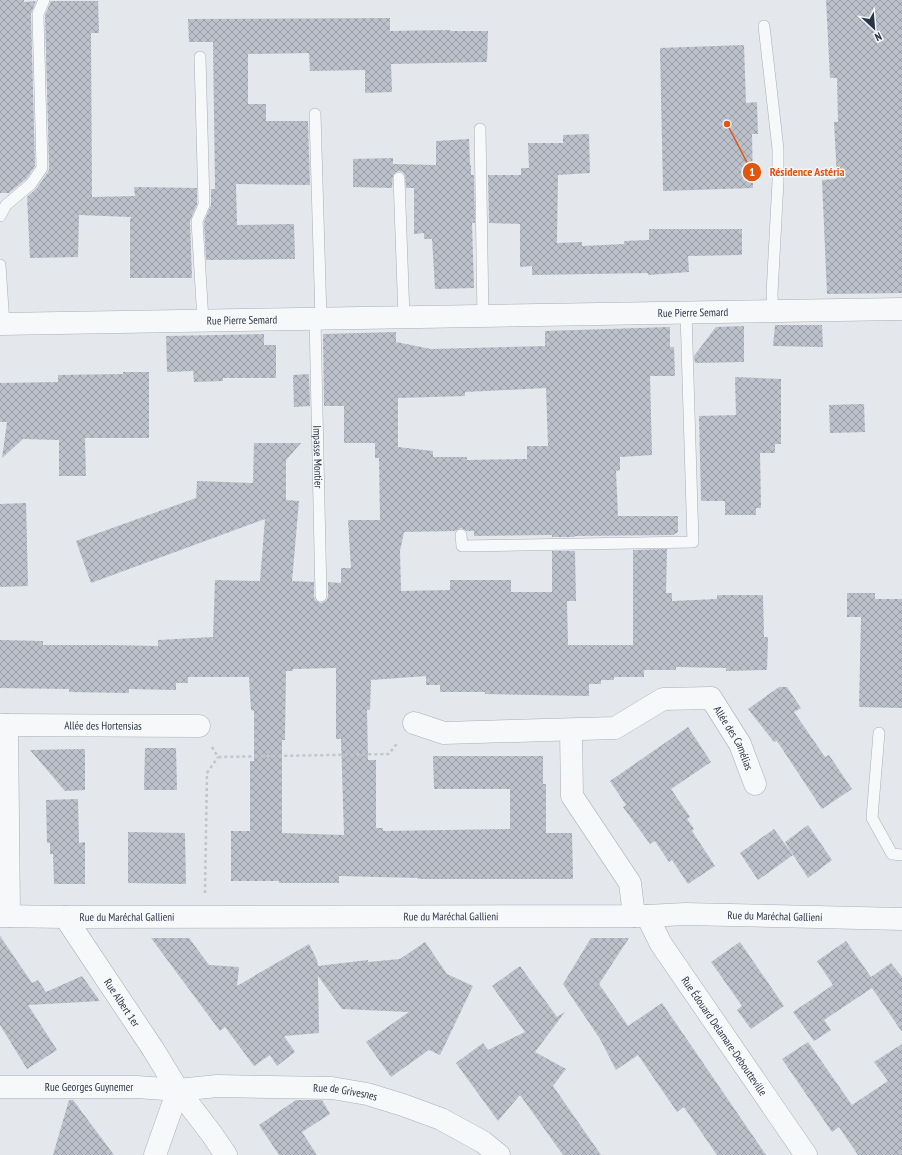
<svg xmlns="http://www.w3.org/2000/svg" width="902" height="1155" font-family="'PT Sans Narrow',sans-serif">
  <style>
    .building { fill: url(#building-cross-hatch); fill-rule: evenodd }
    .lines { fill: none; stroke-linecap: round; stroke-linejoin: round }
    .service-casing { stroke: #a9aeb7; stroke-width: 12 }
    .minor-casing { stroke: #a9aeb7; stroke-width: 23 }
    .path { stroke: #c2c5cb; stroke-width: 2.5; stroke-dasharray: 3 3; stroke-linecap: butt }
    .service { stroke: #f7f8fa; stroke-width: 11 }
    .minor { stroke: #f7f8fa; stroke-width: 22 }
    .labels { text-anchor: middle; dominant-baseline: central; stroke-width: 3; stroke-linejoin: round; paint-order: stroke }
    .street-label { font-size: 11px; fill: #2b3445; stroke: #f4f6f9 }
    .leader { fill: none; stroke: #df570f; stroke-width: 1.5 }
    .callout-dot { fill: #df570f; stroke: #f4f6f9; stroke-width: 1.5 }
    .mark-label { font-size: 12px; text-anchor: middle; font-weight: bold; fill: #fff }
    .callout-label { font-size: 12px; text-anchor: middle; font-weight: bold; fill: #df570f; stroke: #f4f6f9; stroke-width: 3; stroke-linejoin: round; paint-order: stroke }
  </style>
  <defs>
    <pattern id="building-cross-hatch" width="8" height="8" patternUnits="userSpaceOnUse"><rect width="8" height="8" fill="#bbc0ca"/><path d="M0 0l8 8M0 8l8-8" fill="none" stroke="#989da6"/></pattern>
  </defs>
  <rect width="100%" height="100%" fill="#e4e7ec"/>
  <path class="building" d="M 0,0 L 24,0 L 24,2 L 36,1 L 31,14 L 35,166 L 26,179 L 9,193 L 0,193 Z
    M 826,0 L 902,0 L 902,293 L 827,294 L 822,180 L 837,179 L 834,122 L 838,122 L 837,78 L 830,78 Z
    M 51,1 L 98,1 L 99,33 L 91,33 L 92,197 L 135,196 L 134,187 L 197,188 L 197,204 L 190,221 L 192,278 L 130,278 L 130,220 L 131,217 L 79,215 L 78,257 L 30,258 L 27,197 L 37,188 L 48,172 L 49,168 L 45,15 Z
    M 390,18 L 390,31 L 450,30 L 450,31 L 488,31 L 487,62 L 391,64 L 392,92 L 365,93 L 365,70 L 310,71 L 309,53 L 248,54 L 248,104 L 266,104 L 266,121 L 308,121 L 310,185 L 236,184 L 237,225 L 294,224 L 295,259 L 206,260 L 204,222 L 211,205 L 211,189 L 215,189 L 213,42 L 189,42 L 188,19 Z
    M 744,45 L 746,103 L 757,102 L 758,134 L 752,134 L 753,188 L 663,191 L 660,48 Z
    M 589,134 L 590,173 L 558,175 L 557,243 L 582,242 L 582,246 L 624,244 L 624,241 L 649,240 L 649,229 L 742,229 L 742,255 L 688,256 L 689,272 L 648,275 L 648,273 L 532,275 L 532,266 L 520,267 L 520,224 L 489,223 L 488,175 L 521,175 L 521,168 L 529,168 L 528,143 L 563,143 L 563,135 Z
    M 469,139 L 470,165 L 471,165 L 471,175 L 474,175 L 475,223 L 472,223 L 474,288 L 435,289 L 432,239 L 424,239 L 424,233 L 414,234 L 414,188 L 406,188 L 405,175 L 403,172 L 399,171 L 396,172 L 393,175 L 392,188 L 353,187 L 353,159 L 393,158 L 393,164 L 436,165 L 436,141 Z
    M 775,325 L 822,325 L 823,347 L 773,346 Z
    M 744,326 L 744,362 L 695,363 L 694,356 L 716,327 Z
    M 670,327 L 670,347 L 674,347 L 675,376 L 650,376 L 652,455 L 620,457 L 620,470 L 616,471 L 618,516 L 678,516 L 678,532 L 673,535 L 575,536 L 575,537 L 552,537 L 552,535 L 474,536 L 474,531 L 467,531 L 461,528 L 455,531 L 404,532 L 400,551 L 401,591 L 450,590 L 450,580 L 511,580 L 511,592 L 552,592 L 552,551 L 575,551 L 576,601 L 567,601 L 568,645 L 633,645 L 633,550 L 667,549 L 666,593 L 672,593 L 672,601 L 717,599 L 717,595 L 763,595 L 764,637 L 768,637 L 767,670 L 726,671 L 726,668 L 676,667 L 676,670 L 644,670 L 644,677 L 614,677 L 614,680 L 601,680 L 601,684 L 589,684 L 589,696 L 485,694 L 485,692 L 440,692 L 440,685 L 426,685 L 426,676 L 371,680 L 370,710 L 367,710 L 368,760 L 376,760 L 376,828 L 383,828 L 383,831 L 510,829 L 510,789 L 434,789 L 433,756 L 543,756 L 543,784 L 546,784 L 546,833 L 572,833 L 573,879 L 418,879 L 418,878 L 339,876 L 339,883 L 279,883 L 279,881 L 231,881 L 231,831 L 250,831 L 250,761 L 254,761 L 254,711 L 251,710 L 249,677 L 188,677 L 188,683 L 176,683 L 176,690 L 129,689 L 129,693 L 69,692 L 69,689 L 0,688 L 0,640 L 43,641 L 43,645 L 112,645 L 158,646 L 158,640 L 213,637 L 215,580 L 260,581 L 265,519 L 91,583 L 76,541 L 196,498 L 197,481 L 253,483 L 254,443 L 301,443 L 286,460 L 286,500 L 299,501 L 292,581 L 314,582 L 314,596 L 315,600 L 321,603 L 324,602 L 327,600 L 328,596 L 328,582 L 341,583 L 341,568 L 351,568 L 348,520 L 380,520 L 379,458 L 375,458 L 375,443 L 344,443 L 344,406 L 324,406 L 323,334 L 396,332 L 396,342 L 431,349 L 545,346 L 545,331 ZM 546,388 L 548,446 L 527,446 L 527,459 L 467,460 L 467,457 L 433,457 L 433,451 L 398,447 L 398,398 L 465,396 L 465,392 ZM 336,668 L 336,739 L 341,739 L 344,835 L 282,833 L 282,740 L 285,740 L 286,671 L 293,671 L 293,669 Z
    M 264,334 L 264,345 L 276,345 L 276,378 L 223,378 L 223,381 L 194,382 L 193,371 L 167,372 L 166,336 Z
    M 123,372 L 149,372 L 149,438 L 85,438 L 86,476 L 59,476 L 59,440 L 23,439 L 2,458 L 7,422 L 0,422 L 0,383 L 58,382 L 58,375 L 123,374 Z
    M 309,374 L 310,406 L 294,407 L 293,375 Z
    M 735,377 L 781,379 L 781,444 L 775,444 L 775,453 L 760,453 L 761,508 L 756,508 L 756,515 L 725,515 L 725,501 L 701,501 L 699,416 L 736,415 Z
    M 864,404 L 865,432 L 830,433 L 829,405 Z
    M 26,503 L 28,586 L 0,587 L 0,504 Z
    M 847,593 L 875,593 L 875,599 L 902,599 L 902,708 L 859,707 L 861,617 L 847,617 Z
    M 779,687 L 787,687 L 801,708 L 794,712 L 825,757 L 829,755 L 852,789 L 822,809 L 777,741 L 774,742 L 748,709 Z
    M 688,727 L 711,762 L 671,789 L 690,817 L 687,819 L 694,829 L 692,831 L 715,866 L 688,884 L 672,860 L 669,862 L 655,841 L 650,844 L 623,807 L 626,805 L 610,781 Z
    M 145,748 L 176,748 L 177,790 L 144,790 Z
    M 85,749 L 85,790 L 65,791 L 30,750 Z
    M 78,799 L 79,843 L 85,842 L 85,884 L 54,884 L 53,854 L 50,854 L 50,843 L 47,843 L 46,800 Z
    M 808,825 L 832,860 L 808,878 L 785,842 Z
    M 774,829 L 793,855 L 758,880 L 740,853 Z
    M 128,832 L 185,833 L 186,884 L 128,883 Z
    M 0,936 L 32,983 L 38,980 L 46,992 L 82,976 L 100,1001 L 28,1005 L 57,1050 L 27,1069 L 0,1025 Z
    M 151,938 L 189,938 L 209,965 L 239,967 L 237,986 L 309,944 L 317,960 L 318,966 L 368,960 L 368,962 L 400,959 L 425,942 L 447,974 L 473,986 L 440,1055 L 429,1050 L 391,1077 L 366,1042 L 409,1012 L 342,1009 L 318,976 L 319,1033 L 284,1036 L 295,1052 L 277,1066 L 270,1055 L 254,1066 L 225,1027 L 220,1031 Z
    M 591,938 L 629,938 L 599,984 L 628,1026 L 662,1003 L 766,1155 L 717,1155 L 684,1107 L 677,1112 L 638,1055 L 616,1070 L 600,1039 L 563,984 Z
    M 846,941 L 871,977 L 891,963 L 902,977 L 902,1032 L 872,988 L 824,1020 L 831,1030 L 814,1041 L 793,1012 L 833,985 L 817,961 Z
    M 740,942 L 784,1006 L 751,1029 L 737,1010 L 742,1006 L 711,962 Z
    M 520,966 L 557,1017 L 565,1012 L 535,1052 L 566,1069 L 553,1086 L 601,1155 L 563,1155 L 520,1095 L 498,1121 L 456,1063 L 483,1043 L 488,1050 L 525,1032 L 492,986 Z
    M 808,1042 L 852,1105 L 888,1081 L 874,1062 L 902,1044 L 902,1155 L 858,1155 L 839,1127 L 832,1132 L 782,1059 Z
    M 69,1100 L 73,1100 L 114,1155 L 53,1155 Z
    M 296,1100 L 322,1100 L 330,1114 L 302,1132 L 317,1155 L 279,1155 L 259,1125 Z"/>
  <g class="lines">
    <defs>
      <g id="service">
        <path d="M 764,26 L 778,149 L 778,181 L 772,294 L 773,311"/>
        <path d="M 200,57 L 204,205 L 197,221 L 203,321"/>
        <path d="M 315,114 L 321,319"/>
        <path d="M 480,129 L 483,316"/>
        <path d="M 399,178 L 404,317"/>
        <path d="M 0,216 L 6,205 L 31,184 L 42,168 L 38,14 L 44,0"/>
        <path d="M 0,265 L 4,324"/>
        <path id="s1" d="M 315,319 L 321,596"/>
        <path d="M 461,535 L 462,546 L 693,542 L 686,313"/>
        <path d="M 879,733 L 872,818 L 892,854 L 902,855"/>
      </g>
      <g id="minor">
        <path id="s2" d="M 0,324 L 902,309"/>
        <path id="s3" d="M 414,723 L 444,733 L 615,728 L 663,699 L 711,698 L 740,744 L 755,784"/>
        <path id="s4" d="M 0,725 L 199,726"/>
        <path d="M 7,725 L 9,916"/>
        <path d="M 571,730 L 572,796 L 630,883 L 634,916"/>
        <path id="s5" d="M 0,916 L 65,917 L 647,916 L 685,914 L 902,919"/>
        <path id="s6" d="M 647,916 L 661,944 L 806,1155"/>
        <path id="s7" d="M 65,917 L 153,1049 L 178,1090 L 211,1133 L 226,1155"/>
        <path id="s8" d="M 0,1087 L 137,1087 L 178,1090 L 217,1086 L 332,1088 L 367,1094 L 403,1105 L 441,1119 L 483,1142 L 499,1155"/>
        <path d="M 155,1155 L 178,1090"/>
      </g>
    </defs>
    <use href="#service" class="service-casing"/>
    <use href="#minor" class="minor-casing"/>
    <path class="path" d="M 212,747 L 218,757 L 389,754 L 398,742
      M 205,893 L 207,773 L 218,757"/>
    <use href="#service" class="service"/>
    <use href="#minor" class="minor"/>
  </g>
  <g class="labels">
    <g class="street-label">
      <text stroke="none"><textPath href="#s2" startOffset="693">Rue Pierre Semard</textPath></text>
      <text stroke="none"><textPath href="#s2" startOffset="242">Rue Pierre Semard</textPath></text>
      <text stroke="none"><textPath href="#s1" startOffset="138">Impasse Montier</textPath></text>
      <text stroke="none"><textPath href="#s4" startOffset="103">Allée des Hortensias</textPath></text>
      <text stroke="none"><textPath href="#s3" startOffset="353">Allée des Camélias</textPath></text>
      <text stroke="none"><textPath href="#s5" startOffset="451">Rue du Maréchal Gallieni</textPath></text>
      <text stroke="none"><textPath href="#s5" startOffset="775">Rue du Maréchal Gallieni</textPath></text>
      <text stroke="none"><textPath href="#s5" startOffset="127">Rue du Maréchal Gallieni</textPath></text>
      <text stroke="none"><textPath href="#s7" startOffset="103">Rue Albert 1er</textPath></text>
      <text stroke="none"><textPath href="#s6" startOffset="143">Rue Édouard Delamare-Deboutteville</textPath></text>
      <text stroke="none"><textPath href="#s8" startOffset="89">Rue Georges Guynemer</textPath></text>
      <text stroke="none"><textPath href="#s8" startOffset="346">Rue de Grivesnes</textPath></text>
    </g>
  </g>
  <path class="leader" d="M727 124L752 172"/>
  <g class="callout-dot">
    <circle cx="727" cy="124" r="4"/>
    <circle cx="752" cy="172" r="10"/>
  </g>
  <g class="mark-label">
    <text x="752" y="176">1</text>
  </g>
  <g class="callout-label">
    <text x="807" y="176">Résidence Astéria</text>
  </g>
  <g transform="translate(874 28) rotate(154)" stroke="#f4f6f9" stroke-width="3" paint-order="stroke">
  <path d="M0-3L7 15L0 10L-7 15Z" fill="#2b3445"/>
  <text y="-6" font-size="11" font-weight="bold" text-anchor="middle" fill="#2b3445">N</text>
  </g>
</svg>
